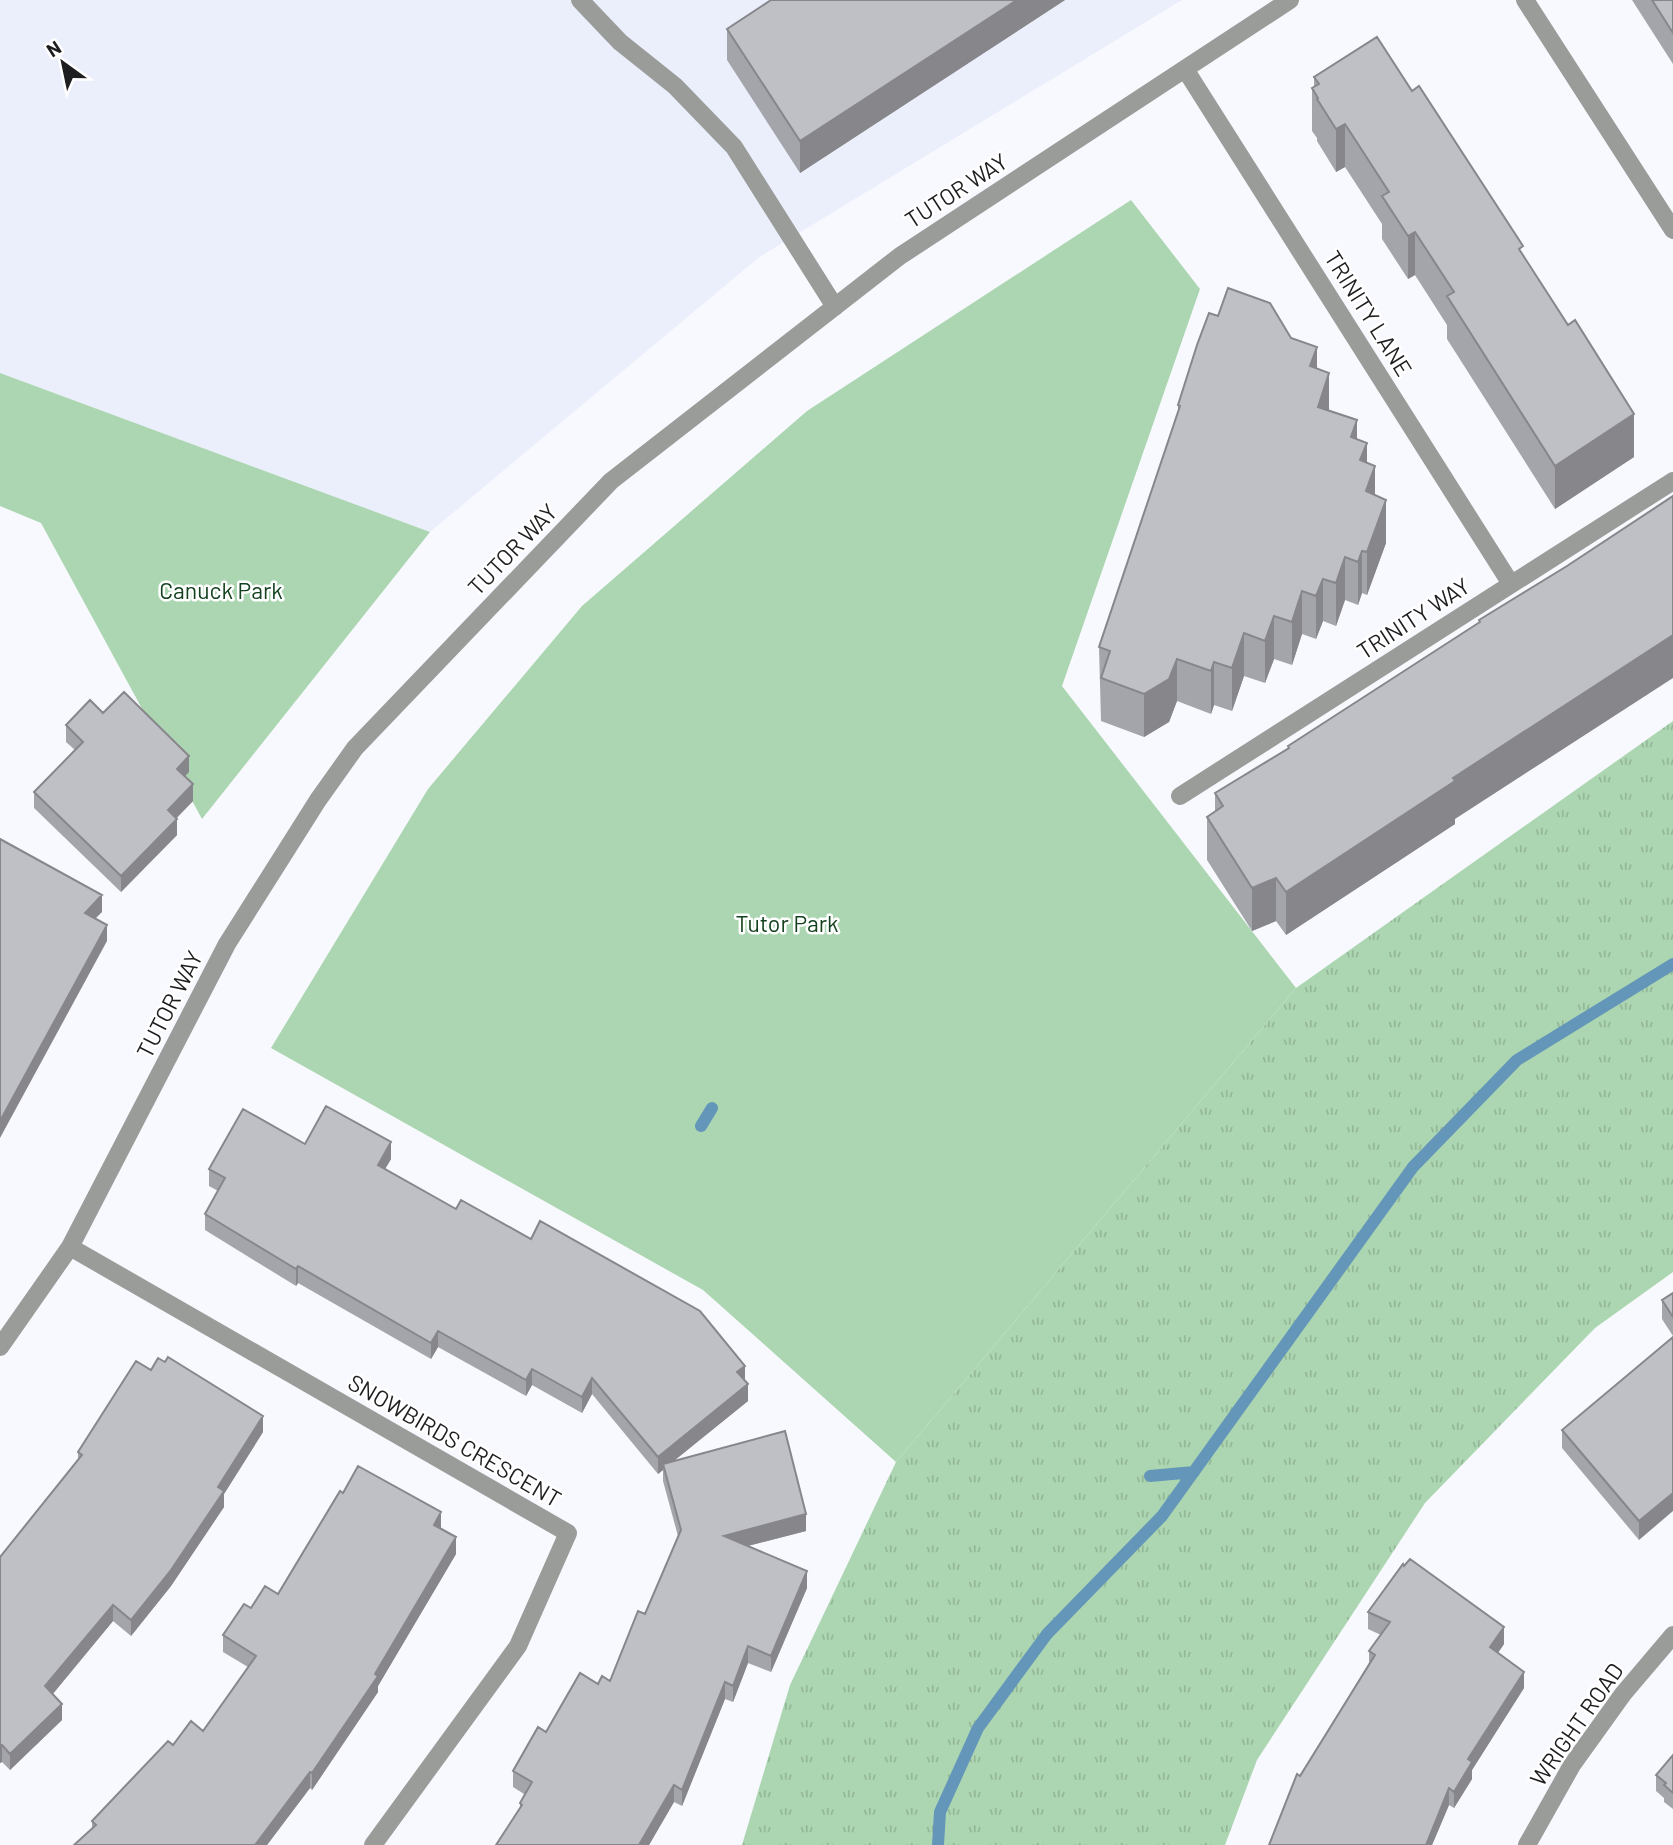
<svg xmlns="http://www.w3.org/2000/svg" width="1673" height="1845" font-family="Barlow,sans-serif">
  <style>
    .built { fill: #ebeffc }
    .grass { fill: url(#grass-tufts) }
    .green { fill: #acd6b1 }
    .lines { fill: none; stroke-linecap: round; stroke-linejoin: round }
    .stream { stroke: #6396b9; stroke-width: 12 }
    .minor { stroke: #9a9c9a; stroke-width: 18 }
    .wall { fill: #a4a5aa }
    .shaded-wall { fill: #86868b }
    .building { fill: #bfc0c6; stroke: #86868b; stroke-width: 2 }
    .labels { text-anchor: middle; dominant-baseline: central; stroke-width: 5; stroke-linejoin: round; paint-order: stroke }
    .street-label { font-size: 23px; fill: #1e1e20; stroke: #fff }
    .park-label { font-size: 23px; fill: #14421e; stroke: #fff }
  </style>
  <defs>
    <pattern id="grass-tufts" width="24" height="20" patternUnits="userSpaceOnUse" patternTransform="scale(1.75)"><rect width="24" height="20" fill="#acd6b1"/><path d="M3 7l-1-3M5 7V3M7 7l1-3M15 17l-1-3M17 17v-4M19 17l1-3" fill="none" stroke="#94b798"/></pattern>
  </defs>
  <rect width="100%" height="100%" fill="#f8f9fe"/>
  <path class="built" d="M 0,0 L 1182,0 L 758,258 L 430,532 L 0,373 Z"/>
  <path class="grass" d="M 1673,721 L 1673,1272 L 1595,1328 L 1425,1503 L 1257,1760 L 1225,1845 L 742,1845 L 790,1685 L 896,1462 L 1296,988 Z"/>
  <path class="green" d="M 1131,200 L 1200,289 L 1062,686 L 1296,988 L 896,1462 L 703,1290 L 271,1048 L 428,789 L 582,606 L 807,411 Z
    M 0,373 L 430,532 L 202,819 L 41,523 L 0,506 Z"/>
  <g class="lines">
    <path class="stream" d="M 701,1126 L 712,1108
      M 1150,1476 L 1194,1472
      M 938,1845 L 940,1812 L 978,1728 L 1047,1634 L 1162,1516 L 1413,1167 L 1517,1060 L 1673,964"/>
    <path class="minor" d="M 580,0 L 620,42 L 675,86 L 734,147 L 835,307
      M 1525,0 L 1673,230
      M 1185,69 L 1511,584
      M 1180,796 L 1673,481
      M 70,1247 L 568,1533 L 518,1646 L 373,1845
      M 0,1347 L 70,1247 L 227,944 L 318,800 L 355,748 L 611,481 L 900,256 L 1290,0
      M 1527,1845 L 1572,1765 L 1623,1694 L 1673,1635"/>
  </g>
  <path class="wall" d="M 1065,0 L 800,173 L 727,60 L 727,29 Z
    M 1632,0 L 1673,0 L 1673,64 Z
    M 1314,77 L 1412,91 L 1523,256 L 1634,457 L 1555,509 L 1447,339 L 1447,325 L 1415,275 L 1408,279 L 1382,239 L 1382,224 L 1345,167 L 1336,172 L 1317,141 L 1317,138 L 1312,131 L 1312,88 L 1314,86 Z
    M 1218,316 L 1291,338 L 1317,368 L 1329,411 L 1357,439 L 1367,463 L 1386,543 L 1367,595 L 1362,593 L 1358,605 L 1345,600 L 1336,626 L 1323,621 L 1316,639 L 1302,634 L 1292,665 L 1274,659 L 1265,683 L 1244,676 L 1232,711 L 1214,705 L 1211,714 L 1177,701 L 1169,722 L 1144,737 L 1101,721 L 1099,647 L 1178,412 L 1178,405 Z
    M 1567,566 L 1455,819 L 1455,824 L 1286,935 L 1276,921 L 1252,931 L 1207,860 L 1207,817 L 1215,812 L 1215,793 L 1288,748 L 1288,746 L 1479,622 L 1479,620 Z
    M 103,713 L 189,772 L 185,776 L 193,801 L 177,818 L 177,835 L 121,892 L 34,808 L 34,792 L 75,750 L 66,742 L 66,725 Z
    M 305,1144 L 391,1159 L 385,1169 L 745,1381 L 748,1401 L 672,1462 L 806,1531 L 748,1546 L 807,1588 L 771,1672 L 748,1663 L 733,1702 L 725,1699 L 682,1806 L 674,1802 L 649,1845 L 496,1845 L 520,1809 L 520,1803 L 524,1794 L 513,1787 L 513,1771 L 546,1732 L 598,1684 L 610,1681 L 645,1614 L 678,1536 L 663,1481 L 663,1470 L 658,1474 L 592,1394 L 582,1413 L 532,1385 L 526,1396 L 438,1347 L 431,1359 L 298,1283 L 296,1286 L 205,1230 L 205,1214 L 218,1191 L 209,1186 L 209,1169 Z
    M 1673,1293 L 1673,1336 L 1662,1319 L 1662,1300 Z
    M 1673,1337 L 1639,1540 L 1562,1448 L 1562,1430 Z
    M 263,1432 L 224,1494 L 224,1507 L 171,1586 L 131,1636 L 113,1621 L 53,1694 L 62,1720 L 10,1770 L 2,1762 L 0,1763 L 0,1557 L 78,1460 L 78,1452 Z
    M 441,1529 L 456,1554 L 378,1686 L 378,1692 L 312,1790 L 310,1788 L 267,1845 L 74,1845 L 92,1829 L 92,1821 L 173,1745 L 203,1731 L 248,1667 L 223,1652 L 223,1635 L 251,1608 L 278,1594 Z
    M 1368,1612 L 1504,1644 L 1498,1653 L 1524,1688 L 1472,1770 L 1472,1779 L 1454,1808 L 1449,1805 L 1432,1845 L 1269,1845 L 1300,1776 L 1369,1663 L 1369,1651 L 1381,1635 L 1368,1629 Z
    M 1673,1755 L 1673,1809 L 1664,1802 L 1664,1798 L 1656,1791 L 1656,1775 Z"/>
  <path class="shaded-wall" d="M 1017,0 L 1065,0 L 800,173 L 800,141 Z
    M 1345,124 L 1345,167 L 1336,172 L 1336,129 Z
    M 1415,232 L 1415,275 L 1408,279 L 1408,236 Z
    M 1317,347 L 1317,389 L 1310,366 Z
    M 1329,373 L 1329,416 L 1318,407 Z
    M 1634,414 L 1634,457 L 1555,509 L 1555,466 Z
    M 1357,420 L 1357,463 L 1351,437 Z
    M 1367,443 L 1367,485 L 1360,460 Z
    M 1375,466 L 1375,508 L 1366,491 Z
    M 1386,500 L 1386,543 L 1367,595 L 1367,552 Z
    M 1362,551 L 1362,593 L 1358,605 L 1358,562 Z
    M 1345,557 L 1345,600 L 1336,626 L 1336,583 Z
    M 1323,579 L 1323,621 L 1316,639 L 1316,596 Z
    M 1302,591 L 1302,634 L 1292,665 L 1292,622 Z
    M 1274,616 L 1274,659 L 1265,683 L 1265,641 Z
    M 1244,633 L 1244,676 L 1232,711 L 1232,668 Z
    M 1673,635 L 1673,678 L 1455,819 L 1455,824 L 1286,935 L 1286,892 L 1453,778 Z
    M 1177,659 L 1177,701 L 1169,722 L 1144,737 L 1144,694 Z
    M 1214,662 L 1214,705 L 1211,714 L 1211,671 Z
    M 189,756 L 189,772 L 177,785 L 177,769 Z
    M 193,784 L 193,801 L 168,826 L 168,810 Z
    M 177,819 L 177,835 L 121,892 L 121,876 Z
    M 1276,878 L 1276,921 L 1252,931 L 1252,888 Z
    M 102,895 L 102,912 L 85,929 L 85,913 Z
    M 107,925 L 107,941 L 0,1138 L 0,1121 Z
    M 391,1142 L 391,1159 L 378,1181 L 378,1165 Z
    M 298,1266 L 298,1283 L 296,1286 L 296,1269 Z
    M 438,1331 L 438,1347 L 431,1359 L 431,1343 Z
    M 745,1366 L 745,1383 L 737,1372 Z
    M 532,1369 L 532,1385 L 526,1396 L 526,1380 Z
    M 592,1378 L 592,1394 L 582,1413 L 582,1397 Z
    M 748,1384 L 748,1401 L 664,1469 L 663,1464 L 663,1470 L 658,1474 L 658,1457 Z
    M 263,1416 L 263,1432 L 224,1494 L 224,1507 L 171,1586 L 131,1636 L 131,1620 L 218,1487 Z
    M 1673,1493 L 1673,1511 L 1639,1540 L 1639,1521 Z
    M 441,1512 L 441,1529 L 434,1525 Z
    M 806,1514 L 806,1531 L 724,1552 L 724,1536 Z
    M 456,1537 L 456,1554 L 378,1686 L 378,1692 L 312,1790 L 312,1773 L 375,1674 Z
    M 807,1571 L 807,1588 L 771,1672 L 771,1656 Z
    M 113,1605 L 113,1621 L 45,1703 L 45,1686 Z
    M 1504,1627 L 1504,1644 L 1490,1664 L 1490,1647 Z
    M 748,1646 L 748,1663 L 733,1702 L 733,1686 Z
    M 1524,1672 L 1524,1688 L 1472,1770 L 1472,1779 L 1454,1808 L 1454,1792 L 1468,1759 Z
    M 725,1682 L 725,1699 L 682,1806 L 682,1790 Z
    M 62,1704 L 62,1720 L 10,1770 L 10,1754 Z
    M 2,1745 L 2,1762 L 0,1763 L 0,1747 Z
    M 310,1772 L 310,1788 L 267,1845 L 255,1845 Z
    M 674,1785 L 674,1802 L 649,1845 L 639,1845 Z
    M 1449,1788 L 1449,1805 L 1432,1845 L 1426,1845 Z"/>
  <path class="building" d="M 771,0 L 1017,0 L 800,141 L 727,29 Z
    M 1652,0 L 1673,0 L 1673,33 Z
    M 1377,37 L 1412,91 L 1419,86 L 1523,246 L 1519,249 L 1568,325 L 1575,320 L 1634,414 L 1555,466 L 1447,296 L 1454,292 L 1415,232 L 1408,236 L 1382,196 L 1389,192 L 1345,124 L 1336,129 L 1317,99 L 1318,98 L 1312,88 L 1319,84 L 1314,77 Z
    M 1228,288 L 1270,303 L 1291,338 L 1317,347 L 1310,366 L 1329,373 L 1318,407 L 1357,420 L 1351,437 L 1367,443 L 1360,460 L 1375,466 L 1366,491 L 1386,500 L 1367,552 L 1362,551 L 1358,562 L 1345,557 L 1336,583 L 1323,579 L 1316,596 L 1302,591 L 1292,622 L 1274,616 L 1265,641 L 1244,633 L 1232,668 L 1214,662 L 1211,671 L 1177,659 L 1169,679 L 1144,694 L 1101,678 L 1110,651 L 1099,647 L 1180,406 L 1178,405 L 1197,345 L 1209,313 L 1218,316 Z
    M 1673,496 L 1673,635 L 1453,778 L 1455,781 L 1286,892 L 1276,878 L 1252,888 L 1207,817 L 1223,806 L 1215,793 L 1289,748 L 1288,746 L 1480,622 L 1479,620 L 1567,566 Z
    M 124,692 L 189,756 L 177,769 L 193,784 L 168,810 L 177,819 L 121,876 L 34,792 L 83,742 L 66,725 L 90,700 L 103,713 Z
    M 0,839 L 102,895 L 85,913 L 107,925 L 0,1121 Z
    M 326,1106 L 391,1142 L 378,1165 L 456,1209 L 461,1200 L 531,1239 L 540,1221 L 700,1311 L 745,1366 L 737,1372 L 748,1384 L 658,1457 L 592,1378 L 582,1397 L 532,1369 L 526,1380 L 438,1331 L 431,1343 L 298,1266 L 296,1269 L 205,1214 L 225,1178 L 209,1169 L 243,1109 L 305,1144 Z
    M 1673,1293 L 1673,1317 L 1662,1300 Z
    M 1673,1337 L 1673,1493 L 1639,1521 L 1562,1430 Z
    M 168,1357 L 263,1416 L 218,1487 L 224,1491 L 171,1570 L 131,1620 L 113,1605 L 45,1686 L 62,1704 L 10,1754 L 2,1745 L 0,1747 L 0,1557 L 82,1455 L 78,1452 L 136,1361 L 151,1370 L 158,1358 L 165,1362 Z
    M 785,1431 L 806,1514 L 724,1536 L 807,1571 L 771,1656 L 748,1646 L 733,1686 L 725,1682 L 682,1790 L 674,1785 L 639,1845 L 496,1845 L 522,1805 L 520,1803 L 532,1782 L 513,1771 L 538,1727 L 546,1732 L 580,1673 L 598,1684 L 602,1676 L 610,1681 L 638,1611 L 645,1614 L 681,1530 L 663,1464 Z
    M 358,1466 L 441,1512 L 434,1525 L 456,1537 L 375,1674 L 378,1676 L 312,1773 L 310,1772 L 255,1845 L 74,1845 L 96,1825 L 92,1821 L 168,1741 L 173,1745 L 191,1721 L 203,1731 L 256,1656 L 223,1635 L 244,1604 L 251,1608 L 265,1586 L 278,1594 L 340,1491 L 343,1493 Z
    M 1410,1559 L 1504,1627 L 1490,1647 L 1524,1672 L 1468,1759 L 1472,1762 L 1454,1792 L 1449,1788 L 1426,1845 L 1269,1845 L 1297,1774 L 1300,1776 L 1375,1655 L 1369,1651 L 1390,1622 L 1368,1612 L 1403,1564 L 1404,1566 Z
    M 1673,1755 L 1673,1793 L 1664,1785 L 1666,1783 L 1656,1775 Z"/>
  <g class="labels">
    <g class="street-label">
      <text transform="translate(956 190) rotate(-33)">TUTOR WAY</text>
      <text transform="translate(1369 313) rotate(58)">TRINITY LANE</text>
      <text transform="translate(512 549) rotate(-46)">TUTOR WAY</text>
      <text transform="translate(1413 618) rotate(-33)">TRINITY WAY</text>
      <text transform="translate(169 1004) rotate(-63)">TUTOR WAY</text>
      <text transform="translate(455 1440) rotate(30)">SNOWBIRDS CRESCENT</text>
      <text transform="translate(1576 1724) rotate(-55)">WRIGHT ROAD</text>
    </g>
    <g class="park-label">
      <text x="221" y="590">Canuck Park</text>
      <text x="787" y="923">Tutor Park</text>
    </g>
  </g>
  <g transform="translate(63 63) rotate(327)" stroke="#ffffff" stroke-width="5" paint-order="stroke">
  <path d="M0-5L12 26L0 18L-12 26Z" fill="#1e1e20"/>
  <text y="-10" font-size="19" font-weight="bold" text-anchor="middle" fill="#1e1e20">N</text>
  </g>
</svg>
